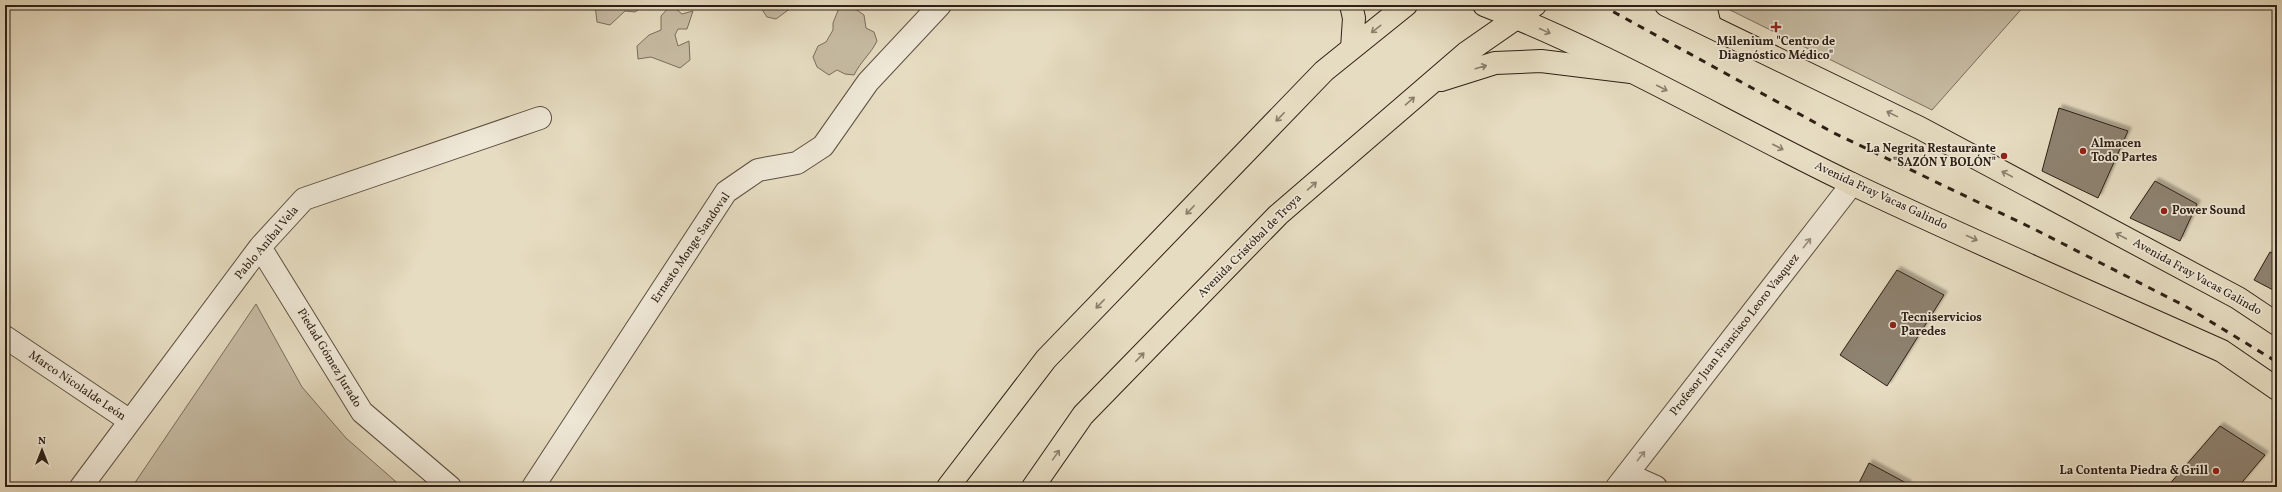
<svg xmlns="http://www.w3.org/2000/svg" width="2282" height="492" font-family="Vollkorn,serif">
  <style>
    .green { fill: #c7bca4; stroke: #7a6e5d }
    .building { fill: #8e826f; stroke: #2e2016; filter: url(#shadow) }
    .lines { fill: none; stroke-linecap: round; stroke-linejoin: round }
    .minor-casing { stroke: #5c4f41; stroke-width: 24 }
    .major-casing { stroke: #2e2016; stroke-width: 24 }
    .highway-casing { stroke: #2e2016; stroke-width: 24 }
    .minor { stroke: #efe8d7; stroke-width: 22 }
    .major { stroke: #e6dcc1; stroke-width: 22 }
    .highway { stroke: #e6dcc1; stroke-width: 22 }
    .rail { stroke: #2e2016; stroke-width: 3; stroke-dasharray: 7 7; stroke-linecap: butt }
    .oneway { stroke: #8a7e6c }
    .oneway2 { stroke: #988e80 }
    .poi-dot { fill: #8f2418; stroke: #efe8d7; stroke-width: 1.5 }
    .labels { text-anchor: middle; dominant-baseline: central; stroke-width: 3.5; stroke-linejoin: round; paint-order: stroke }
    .poi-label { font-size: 12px; font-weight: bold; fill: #2e2016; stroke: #efe8d7; text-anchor: start }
    .street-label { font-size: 12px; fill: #2e2016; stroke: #efe8d7 }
  </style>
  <defs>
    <filter id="shadow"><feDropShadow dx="3.5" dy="-3.5" stdDeviation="1" flood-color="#0004"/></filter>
  </defs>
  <rect width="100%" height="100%" fill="#e6dcc1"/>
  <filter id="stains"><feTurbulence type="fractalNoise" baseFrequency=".005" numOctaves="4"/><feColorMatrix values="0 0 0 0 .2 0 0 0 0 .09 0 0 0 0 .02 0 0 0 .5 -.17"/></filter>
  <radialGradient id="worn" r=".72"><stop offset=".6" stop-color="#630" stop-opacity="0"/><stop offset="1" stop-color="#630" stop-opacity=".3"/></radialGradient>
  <path class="green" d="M 595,5 L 645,5 L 635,12 L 625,11 L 610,25 L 597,22 Z
    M 671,5 L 682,14 L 693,11 L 687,29 L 678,29 L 675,35 L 678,46 L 689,41 L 690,60 L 680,68 L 651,57 L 638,59 L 637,46 L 649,35 L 661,30 L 661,16 Z
    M 759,5 L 795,5 L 776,19 L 767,17 Z
    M 1725,5 L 2025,5 L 1932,110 L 1726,8 Z
    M 839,8 L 854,8 L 864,15 L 866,28 L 874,32 L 877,41 C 870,55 861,61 854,75 L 845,74 L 837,70 L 829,75 L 817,67 L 813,57 L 818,46 L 826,42 L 833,30 L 833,23 Z
    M 256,304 L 302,387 L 346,438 L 402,487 L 132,487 Z"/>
  <path class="building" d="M 2059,108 L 2128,131 L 2098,198 L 2042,171 Z
    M 2155,181 L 2197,204 L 2180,241 L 2130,218 Z
    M 2270,252 L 2277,256 L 2277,292 L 2254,280 Z
    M 1897,270 L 1944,295 L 1887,386 L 1840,355 Z
    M 2220,426 L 2265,455 L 2238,487 L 2167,487 Z
    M 1869,463 L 1908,484 L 1907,487 L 1857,487 Z"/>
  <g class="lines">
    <defs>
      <path id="minor" d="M 260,247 L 362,412 L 450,487
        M 5,337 L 130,421
        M 1627,474 L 1656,487
        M 81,487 L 260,247 L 304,199 L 540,118
        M 533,487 L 726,192 L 758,170 L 797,163 L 823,146 L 868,82 L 940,5
        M 1617,487 L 1852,184"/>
      <path id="major" d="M 1484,5 C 1611,54 1729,125 1852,184 C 1974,242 2099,296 2222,351 L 2277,389
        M 1666,5 L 1920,128 L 2238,298 L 2277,324"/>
      <path id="highway" d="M 1351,5 L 1354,18 L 1352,48
        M 1705,5 L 1710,26
        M 1441,80 L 1495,63 L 1541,61 L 1631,72
        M 948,487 L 1046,359 L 1324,71 L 1406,5
        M 1033,487 L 1083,415 L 1278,215 L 1466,53 L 1535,5"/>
    </defs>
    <use href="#minor" class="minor-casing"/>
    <use href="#major" class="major-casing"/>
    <use href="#highway" class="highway-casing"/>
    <use href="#minor" class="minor"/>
    <use href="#major" class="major"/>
    <use href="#highway" class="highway"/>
    <path class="rail" d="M 1601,5 L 1834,133 L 2036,230 L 2185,306 L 2277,362"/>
  </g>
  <defs><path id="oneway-shaft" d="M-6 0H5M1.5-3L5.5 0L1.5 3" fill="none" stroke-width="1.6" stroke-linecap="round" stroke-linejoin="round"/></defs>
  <g class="oneway">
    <use href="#oneway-shaft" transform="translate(1376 29) rotate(142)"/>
    <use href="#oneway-shaft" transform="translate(1545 31) rotate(25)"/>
    <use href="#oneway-shaft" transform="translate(1481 67) rotate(-16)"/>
    <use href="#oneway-shaft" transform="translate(1662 88) rotate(27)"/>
    <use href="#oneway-shaft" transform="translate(1410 101) rotate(-41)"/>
    <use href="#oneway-shaft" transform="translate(1892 114) rotate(-154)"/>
    <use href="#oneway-shaft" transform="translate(1280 117) rotate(134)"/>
    <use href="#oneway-shaft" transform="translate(1778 147) rotate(27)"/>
    <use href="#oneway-shaft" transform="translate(2007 174) rotate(-152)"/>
    <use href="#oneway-shaft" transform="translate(1312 186) rotate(-41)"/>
    <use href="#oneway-shaft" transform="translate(1190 210) rotate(134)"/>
    <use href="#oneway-shaft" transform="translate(2121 236) rotate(-152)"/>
    <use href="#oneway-shaft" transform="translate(1972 238) rotate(24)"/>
    <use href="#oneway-shaft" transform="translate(1100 304) rotate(134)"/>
    <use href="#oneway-shaft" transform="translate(1140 357) rotate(-46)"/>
    <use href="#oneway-shaft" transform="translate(1056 455) rotate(-55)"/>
  </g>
  <g class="oneway2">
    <use href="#oneway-shaft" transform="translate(1807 243) rotate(-52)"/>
    <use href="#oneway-shaft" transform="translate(1641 456) rotate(-52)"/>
  </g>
  <g class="poi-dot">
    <path d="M1774 21h4v4h4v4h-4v4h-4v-4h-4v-4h4z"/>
    <circle cx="2083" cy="151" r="4"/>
    <circle cx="2004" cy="156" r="4"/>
    <circle cx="2164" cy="211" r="4"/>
    <circle cx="1893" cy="325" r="4"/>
    <circle cx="2216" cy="471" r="4"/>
  </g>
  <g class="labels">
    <g class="poi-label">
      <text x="1776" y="42" text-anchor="middle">Milenium "Centro de<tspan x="1776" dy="14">Diagnóstico Médico"</tspan></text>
      <text x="2091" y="144">Almacen<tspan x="2091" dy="14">Todo Partes</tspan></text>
      <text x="1996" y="149" text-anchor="end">La Negrita Restaurante<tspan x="1996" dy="14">"SAZÓN Y BOLÓN"</tspan></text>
      <text x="2172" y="211">Power Sound</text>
      <text x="1901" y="318">Tecniservicios<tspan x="1901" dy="14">Paredes</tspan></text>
      <text x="2208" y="471" text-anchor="end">La Contenta Piedra &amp; Grill</text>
    </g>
    <g class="street-label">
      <text transform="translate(1881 196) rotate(25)">Avenida Fray Vacas Galindo</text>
      <text transform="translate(267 243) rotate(-50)">Pablo Aníbal Vela</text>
      <text transform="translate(1250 246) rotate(-45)">Avenida Cristóbal de Troya</text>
      <text transform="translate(691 248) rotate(-56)">Ernesto Monge Sandoval</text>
      <text transform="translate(2197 277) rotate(29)">Avenida Fray Vacas Galindo</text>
      <text transform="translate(1735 335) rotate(-52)">Profesor Juan Francisco Leoro Vasquez</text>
      <text transform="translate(329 358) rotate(59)">Piedad Gómez Jurado</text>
      <text transform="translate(77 386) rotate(34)">Marco Nicolalde León</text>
    </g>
  </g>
  <rect width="2282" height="492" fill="none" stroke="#e6dcc1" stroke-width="20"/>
  <rect x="6" y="6" width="2270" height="480" fill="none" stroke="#2e2016" stroke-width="2"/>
  <rect x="10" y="10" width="2262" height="472" fill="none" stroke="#2e2016"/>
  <g transform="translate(42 450)" stroke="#efe8d7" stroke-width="3" paint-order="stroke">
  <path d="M0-3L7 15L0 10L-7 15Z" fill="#2e2016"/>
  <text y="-6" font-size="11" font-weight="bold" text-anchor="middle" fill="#2e2016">N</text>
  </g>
  <rect width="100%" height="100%" filter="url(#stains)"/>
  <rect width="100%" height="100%" fill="url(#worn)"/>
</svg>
